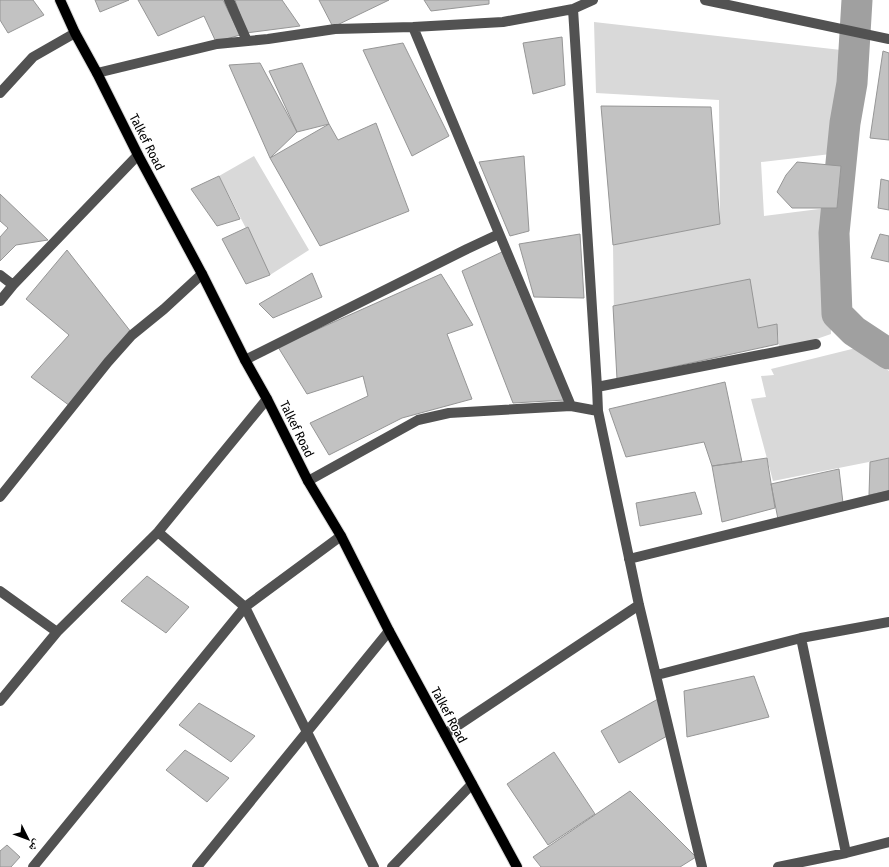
<svg xmlns="http://www.w3.org/2000/svg" width="889" height="867" font-family="'Fira Sans Condensed','Noto Naskh Arabic',sans-serif">
  <style>
    .green { fill: #d9d9d9 }
    .lines { fill: none; stroke-linecap: round; stroke-linejoin: round }
    .river { stroke: #a0a0a0; stroke-width: 31 }
    .building { fill: #c2c2c2; stroke: #969696 }
    .major-casing { stroke: #dbdbdb; stroke-width: 12 }
    .minor { stroke: #525252; stroke-width: 10 }
    .major { stroke: #000; stroke-width: 10 }
    .labels { text-anchor: middle; dominant-baseline: central; stroke-width: 3; stroke-linejoin: round; paint-order: stroke }
    .street-label { font-size: 13px; fill: #000; stroke: #fff }
  </style>
  <rect width="100%" height="100%" fill="#fff"/>
  <path class="green" d="M 594,22 L 841,50 L 831,154 L 761,162 L 764,216 L 827,208 L 831,334 L 779,352 L 778,332 L 759,337 L 614,314 L 613,245 L 720,224 L 719,100 L 596,93 Z
    M 254,156 L 309,250 L 270,275 L 219,176 Z
    M 856,348 L 889,371 L 889,458 L 773,481 L 751,399 L 766,397 L 761,376 L 774,375 L 771,369 Z"/>
  <g class="lines">
    <path class="river" d="M 857,0 L 852,83 L 845,123 L 834,233 L 837,314 L 854,331 L 889,354"/>
  </g>
  <path class="building" d="M 0,0 L 33,0 L 44,15 L 8,33 L 0,20 Z
    M 95,0 L 129,0 L 100,12 Z
    M 138,0 L 223,0 L 240,35 L 216,42 L 204,16 L 158,36 Z
    M 235,0 L 282,0 L 300,26 L 246,33 Z
    M 319,0 L 389,0 L 333,27 Z
    M 424,0 L 489,0 L 489,4 L 431,11 Z
    M 562,37 L 565,85 L 533,94 L 523,43 Z
    M 403,43 L 449,136 L 412,156 L 363,50 Z
    M 883,51 L 889,53 L 889,140 L 870,138 Z
    M 260,63 L 297,132 L 270,158 L 229,65 Z
    M 302,63 L 329,124 L 297,132 L 269,71 Z
    M 601,106 L 711,107 L 720,224 L 613,245 Z
    M 376,123 L 409,211 L 320,246 L 270,158 L 329,124 L 338,140 Z
    M 524,156 L 529,231 L 510,236 L 479,162 Z
    M 797,162 L 841,166 L 837,208 L 792,208 L 777,192 L 786,175 Z
    M 219,176 L 240,219 L 217,226 L 191,189 Z
    M 881,179 L 889,181 L 889,210 L 878,208 Z
    M 0,194 L 48,240 L 16,245 L 0,261 L 0,237 L 8,228 L 0,221 Z
    M 248,227 L 270,275 L 246,284 L 222,239 Z
    M 580,234 L 584,298 L 534,297 L 519,244 Z
    M 880,234 L 889,236 L 889,262 L 871,258 Z
    M 67,250 L 131,332 L 70,406 L 31,377 L 69,335 L 26,299 Z
    M 502,252 L 565,400 L 513,403 L 462,271 Z
    M 312,273 L 322,297 L 273,318 L 259,304 Z
    M 441,274 L 473,325 L 447,334 L 472,399 L 402,418 L 329,455 L 310,423 L 368,396 L 363,376 L 307,394 L 278,347 Z
    M 750,279 L 758,328 L 777,324 L 778,344 L 617,379 L 613,306 Z
    M 725,382 L 742,462 L 712,466 L 704,442 L 626,457 L 609,409 Z
    M 767,458 L 775,508 L 722,522 L 712,466 Z
    M 889,458 L 889,491 L 869,495 L 870,462 Z
    M 839,469 L 843,503 L 778,519 L 771,484 Z
    M 695,492 L 702,514 L 640,526 L 636,503 Z
    M 147,576 L 189,607 L 166,633 L 121,601 Z
    M 754,676 L 769,717 L 687,737 L 684,691 Z
    M 658,699 L 667,736 L 619,763 L 601,731 Z
    M 199,703 L 255,736 L 231,762 L 179,725 Z
    M 185,750 L 229,778 L 207,802 L 166,770 Z
    M 554,752 L 595,814 L 548,845 L 507,784 Z
    M 630,791 L 696,857 L 680,867 L 541,867 L 533,857 Z
    M 7,845 L 20,857 L 11,867 L 0,867 L 0,851 Z"/>
  <g class="lines">
    <defs>
      <path id="major" d="M 60,0 L 75,33 L 97,73 L 138,155 L 202,274 L 245,360 L 267,399 L 308,481 L 341,536 L 389,631 L 517,867"/>
    </defs>
    <use href="#major" class="major-casing"/>
    <path class="minor" d="M 229,0 L 247,41
      M 705,0 L 889,39
      M 573,9 L 597,387 L 598,411 L 639,605 L 702,867
      M 413,27 L 571,406
      M 97,73 L 217,44 L 268,39 L 335,29 L 413,27 L 503,22 L 573,9 L 593,0
      M 0,93 L 33,57 L 75,33
      M 0,275 L 13,285
      M 0,301 L 13,285 L 138,155
      M 245,360 L 467,249 L 499,234
      M 597,387 L 816,344
      M 308,481 L 418,420 L 449,413 L 571,406 L 598,411
      M 0,497 L 108,362 L 132,335 L 164,309 L 202,274
      M 158,532 L 245,607 L 374,867
      M 629,559 L 889,495
      M 0,591 L 57,632
      M 801,638 L 846,853
      M 657,675 L 801,638 L 889,622
      M 0,701 L 57,632 L 158,532 L 267,399
      M 445,734 L 639,605
      M 33,867 L 245,607 L 341,536
      M 197,867 L 389,631
      M 392,867 L 472,784
      M 778,867 L 846,853 L 889,842"/>
    <use href="#major" class="major"/>
  </g>
  <g class="labels">
    <g class="street-label">
      <text transform="translate(147 142) rotate(63)">Talkef Road</text>
      <text transform="translate(297 429) rotate(64)">Talkef Road</text>
      <text transform="translate(449 715) rotate(62)">Talkef Road</text>
    </g>
  </g>
  <g transform="translate(28 839) rotate(132)" stroke="#ffffff" stroke-width="3" paint-order="stroke">
  <path d="M0-3L7 15L0 10L-7 15Z" fill="#000000"/>
  <text y="-6" font-size="11" font-weight="bold" text-anchor="middle" fill="#000000">ش</text>
  </g>
</svg>
